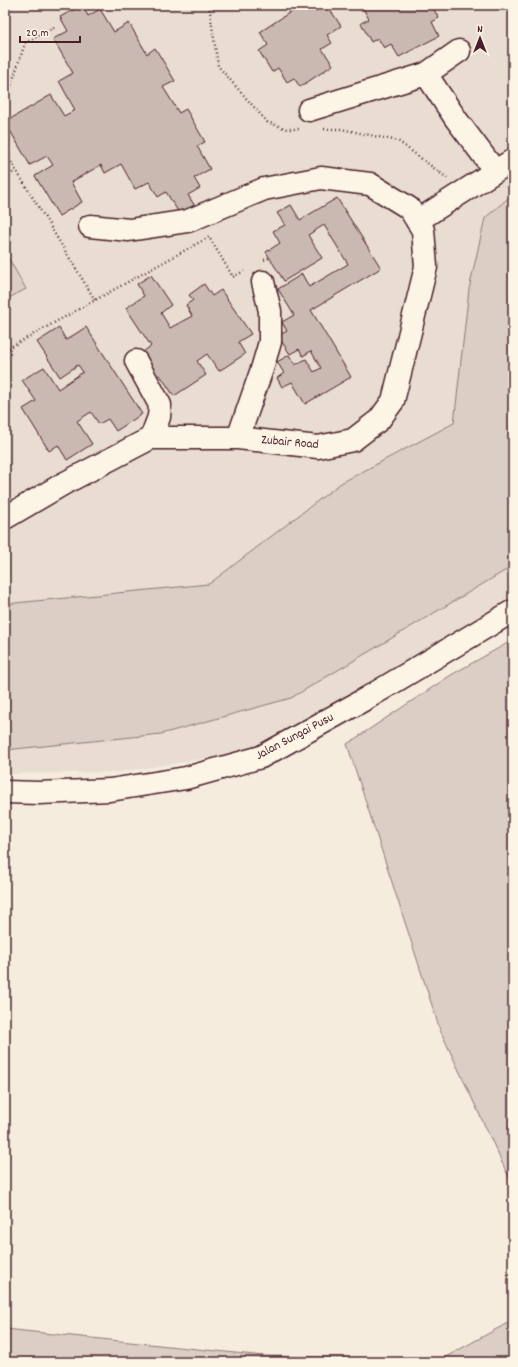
<svg xmlns="http://www.w3.org/2000/svg" width="518" height="1367" font-family="Dekko,sans-serif">
  <style>
    .built { fill: #e8ddd0 }
    .green { fill: #dbcec4; stroke: #927678 }
    .building { fill: #cab9b1; stroke: #4a1f2b }
    .lines { fill: none; stroke-linecap: round; stroke-linejoin: round }
    .minor-casing { stroke: #4a1f2b; stroke-width: 25 }
    .major-casing { stroke: #4a1f2b; stroke-width: 25 }
    .path { stroke: #4a1f2b; stroke-width: 2.5; stroke-dasharray: 1 3; stroke-linecap: butt }
    .minor { stroke: #fcf5e5; stroke-width: 22 }
    .major { stroke: #fcf5e5; stroke-width: 22 }
    .labels { text-anchor: middle; dominant-baseline: central; stroke-width: 3.5; stroke-linejoin: round; paint-order: stroke }
    .street-label { font-size: 13px; fill: #4a1f2b; stroke: #fcf5e5 }
  </style>
  <rect width="100%" height="100%" fill="#f5ecde"/>
  <filter id="ink" filterUnits="userSpaceOnUse"><feTurbulence type="fractalNoise" baseFrequency=".025" numOctaves="2"/><feDisplacementMap in="SourceGraphic" scale="8" xChannelSelector="R" yChannelSelector="G"/><feConvolveMatrix kernelMatrix="1 2 1 2 8 2 1 2 1" color-interpolation-filters="sRGB"/></filter>
  <g filter="url(#ink)">
    <path class="built" d="M 5,5 L 513,5 L 513,601 L 450,635 L 246,752 L 121,772 L 5,774 Z"/>
    <path class="green" d="M 513,194 L 513,566 L 291,698 L 161,734 L 5,750 L 5,604 L 209,584 L 341,483 L 454,423 L 469,289 L 485,218 Z
      M 5,252 L 26,289 L 5,300 Z
      M 513,640 L 513,1186 L 440,1030 L 347,744 L 451,675 Z
      M 513,1320 L 513,1362 L 5,1362 L 5,1329 L 264,1356 L 442,1359 Z"/>
    <path class="building" d="M 82,5 L 88,16 L 100,9 L 114,32 L 129,23 L 147,54 L 155,48 L 175,81 L 163,87 L 179,113 L 186,109 L 205,142 L 197,146 L 210,169 L 194,178 L 200,188 L 188,195 L 196,208 L 181,216 L 166,192 L 158,197 L 149,182 L 135,189 L 121,164 L 105,173 L 101,165 L 71,182 L 82,202 L 59,216 L 35,176 L 53,165 L 47,156 L 30,165 L 5,122 L 51,95 L 64,116 L 75,110 L 59,81 L 73,73 L 53,39 L 68,31 L 60,17 Z
      M 301,5 L 311,5 L 315,11 L 323,5 L 327,5 L 341,26 L 327,35 L 332,43 L 322,49 L 333,65 L 300,87 L 294,78 L 287,82 L 278,68 L 272,72 L 259,51 L 268,45 L 260,32 Z
      M 361,5 L 441,5 L 442,6 L 434,10 L 439,18 L 432,22 L 439,36 L 399,57 L 391,44 L 384,48 L 378,38 L 371,42 L 361,23 L 369,19 Z
      M 337,198 L 381,268 L 311,310 L 351,377 L 305,404 L 292,382 L 282,387 L 277,378 L 284,373 L 277,362 L 289,355 L 295,365 L 306,359 L 314,372 L 321,368 L 311,351 L 303,356 L 299,349 L 290,354 L 278,336 L 287,331 L 282,322 L 294,315 L 278,289 L 302,274 L 309,287 L 348,264 L 324,225 L 308,235 L 322,258 L 284,281 L 266,252 L 280,243 L 273,231 L 285,225 L 277,213 L 291,205 L 300,220 Z
      M 151,275 L 171,305 L 161,313 L 170,328 L 192,316 L 186,305 L 193,300 L 189,295 L 204,284 L 212,296 L 221,290 L 251,334 L 238,342 L 245,354 L 219,371 L 207,354 L 197,361 L 206,375 L 174,396 L 160,375 L 152,380 L 136,357 L 151,346 L 126,308 L 144,296 L 137,284 Z
      M 86,327 L 142,414 L 116,431 L 108,419 L 99,424 L 91,412 L 77,421 L 92,444 L 67,460 L 58,445 L 49,451 L 23,409 L 36,401 L 22,380 L 44,367 L 58,389 L 83,372 L 78,365 L 60,377 L 37,342 L 59,328 L 66,340 Z
      M 5,420 L 7,420 L 5,466 Z"/>
    <g class="lines">
      <defs>
        <path id="minor" d="M 426,74 L 456,119 L 495,171
          M 309,110 L 426,74 L 459,51
          M 417,221 L 513,160
          M 136,361 L 160,405 L 159,417 L 151,438
          M 238,438 L 262,369 L 270,342 L 270,311 L 263,282
          M 5,518 L 63,484 L 151,438 L 238,438 L 318,447 L 353,440 L 379,420 L 393,401 L 426,267 L 423,230 L 409,208 L 370,184 L 321,178 L 264,189 L 188,221 L 129,230 L 90,226"/>
        <path id="major" d="M 5,792 L 39,793 L 110,790 L 186,778 L 261,757 L 367,698 L 513,611"/>
      </defs>
      <use href="#minor" class="minor-casing"/>
      <use href="#major" class="major-casing"/>
      <path class="path" d="M 209,5 L 218,66 L 267,122 L 287,129 L 299,129
        M 5,104 L 25,43 L 55,27
        M 324,129 L 341,129 L 398,141 L 447,178
        M 5,152 L 95,300
        M 5,177 L 16,171
        M 264,260 L 269,258
        M 5,350 L 209,237 L 233,277 L 244,271"/>
      <use href="#minor" class="minor"/>
      <use href="#major" class="major"/>
    </g>
  </g>
  <g class="labels">
    <g class="street-label">
      <text transform="translate(290 443) rotate(5)">Zubair Road</text>
      <text transform="translate(295 737) rotate(-28)">Jalan Sungai Pusu</text>
    </g>
  </g>
  <rect width="518" height="1367" fill="none" stroke="#fcf5e5" stroke-width="20"/>
  <rect x="10" y="10" width="498" height="1347" fill="none" stroke="#4a1f2b" stroke-width="1.5" filter="url(#ink)"/>
  <g transform="translate(480 38)" stroke="#fcf5e5" stroke-width="3" paint-order="stroke">
  <path d="M0-3L7 15L0 10L-7 15Z" fill="#4a1f2b"/>
  <text y="-6" font-size="11" font-weight="bold" text-anchor="middle" fill="#4a1f2b">N</text>
  </g>
  <path d="M20 36v6h60v-6" fill="none" stroke="#4a1f2b" stroke-width="2"/>
  <text x="26" y="36" font-size="12" fill="#4a1f2b" stroke="#fcf5e5" stroke-width="3" paint-order="stroke">20 m</text>
</svg>
